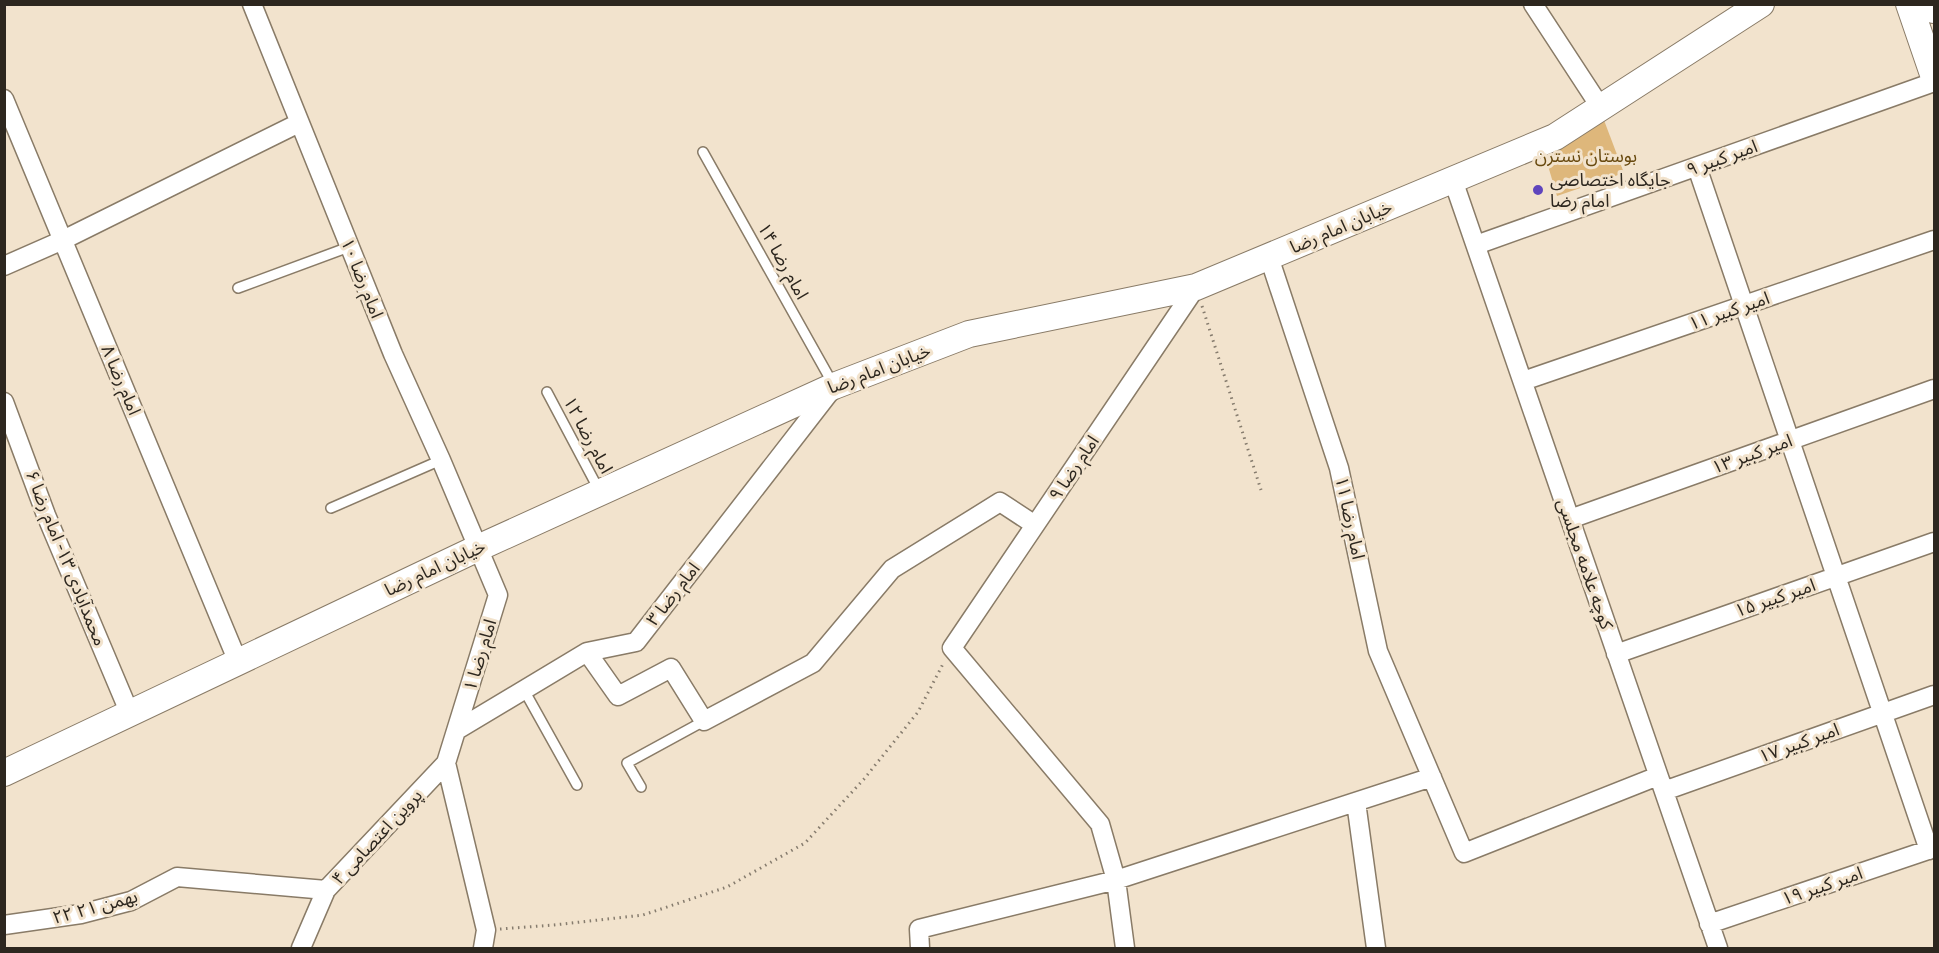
<svg xmlns="http://www.w3.org/2000/svg" width="1939" height="953" font-family="Karla,'Noto Sans Arabic',sans-serif">
  <style>
    .green { fill: #deb77b }
    .lines { fill: none; stroke-linecap: round; stroke-linejoin: round }
    .lane-casing { stroke: #897b67; stroke-width: 12 }
    .street-casing { stroke: #897b67; stroke-width: 21 }
    .secondary-casing { stroke: #897b67; stroke-width: 28 }
    .path { stroke: #867c6e; stroke-width: 3; stroke-dasharray: 1.5 4.5; stroke-linecap: butt }
    .lane { stroke: #fff; stroke-width: 9 }
    .street { stroke: #fff; stroke-width: 18 }
    .secondary { stroke: #fff; stroke-width: 26 }
    .poi-dot { fill: #5f45bd; stroke: #f2e3cd; stroke-width: 2 }
    .labels { text-anchor: middle; dominant-baseline: central; stroke-width: 6; stroke-linejoin: round; paint-order: stroke }
    .park-label { font-size: 18px; fill: #68490e; stroke: #f2e3cd }
    .street-label { font-size: 18px; fill: #2d271f; stroke: #f2e3cd }
    .poi-label { font-size: 18px; fill: #2d271f; stroke: #f2e3cd; text-anchor: start }
  </style>
  <rect width="100%" height="100%" fill="#f2e3cd"/>
  <path class="green" d="M 1602,115 L 1624,173 L 1557,196 L 1543,149 Z"/>
  <g class="lines">
    <defs>
      <path id="lane" d="M 703,152 L 833,384
        M 238,288 L 349,247
        M 547,392 L 599,490
        M 331,508 L 441,460
        M 524,690 L 577,785
        M 641,787 L 627,763 L 704,721"/>
      <path id="street" d="M 252,4 L 393,354 L 441,460 L 498,595 L 446,763 L 326,890 L 301,948
        M 1533,4 L 1601,108
        M 4,99 L 238,662
        M 1697,167 L 1929,850
        M 1453,180 L 1718,948
        M 1476,245 L 1934,82
        M 1269,257 L 1339,468 L 1378,651 L 1464,853 L 1658,776
        M 4,266 L 63,240 L 299,123
        M 1523,381 L 1934,240
        M 4,402 L 46,515 L 130,714
        M 1570,519 L 1934,389
        M 587,652 L 618,696 L 671,668 L 704,721 L 813,663 L 892,569 L 1000,502 L 1035,525
        M 1616,654 L 1934,542
        M 457,730 L 587,652 L 636,642 L 833,388
        M 446,763 L 486,930 L 483,948
        M 1664,791 L 1934,695
        M 1356,802 L 1376,948
        M 1709,924 L 1934,848
        M 4,925 L 81,914 L 131,901 L 177,877 L 326,890
        M 920,948 L 919,929 L 1116,880 L 1432,777
        M 1125,948 L 1116,880 L 1100,824 L 952,648 L 1196,287"/>
      <path id="secondary" d="M 1909,4 L 1934,77
        M 1932,4 L 1934,10
        M 4,773 L 478,548 L 834,386 L 969,334 L 1196,287 L 1555,137 L 1761,4"/>
    </defs>
    <use href="#lane" class="lane-casing"/>
    <use href="#street" class="street-casing"/>
    <use href="#secondary" class="secondary-casing"/>
    <path class="path" d="M 1202,306 L 1261,490
      M 500,929 L 554,925 L 643,915 L 727,887 L 805,843 L 864,779 L 918,712 L 944,662"/>
    <use href="#lane" class="lane"/>
    <use href="#street" class="street"/>
    <use href="#secondary" class="secondary"/>
  </g>
  <circle class="poi-dot" cx="1538" cy="190" r="6"/>
  <g class="labels">
    <g class="park-label">
      <text x="1586" y="156">بوستان نسترن</text>
    </g>
    <g class="street-label">
      <text transform="translate(1722 158) rotate(-20)">امیر کبیر ۹</text>
      <text transform="translate(1341 227) rotate(-23)">خیابان امام رضا</text>
      <text transform="translate(783 261) rotate(61)">امام رضا ۱۴</text>
      <text transform="translate(362 278) rotate(68)">امام رضا ۱۰</text>
      <text transform="translate(1729 311) rotate(-19)">امیر کبیر ۱۱</text>
      <text transform="translate(879 369) rotate(-21)">خیابان امام رضا</text>
      <text transform="translate(121 380) rotate(67)">امام رضا ۸</text>
      <text transform="translate(588 435) rotate(62)">امام رضا ۱۲</text>
      <text transform="translate(1752 454) rotate(-20)">امیر کبیر ۱۳</text>
      <text transform="translate(1074 468) rotate(-56)">امام رضا ۹</text>
      <text transform="translate(1350 518) rotate(78)">امام رضا ۱۱</text>
      <text transform="translate(66 558) rotate(68)">محمدآبادی ۱۳- امام رضا ۶</text>
      <text transform="translate(1585 564) rotate(71)">کوچه علامه مجلسی</text>
      <text transform="translate(435 568) rotate(-25)">خیابان امام رضا</text>
      <text transform="translate(673 594) rotate(-52)">امام رضا ۳</text>
      <text transform="translate(1775 598) rotate(-19)">امیر کبیر ۱۵</text>
      <text transform="translate(480 655) rotate(-73)">امام رضا ۱</text>
      <text transform="translate(1799 743) rotate(-20)">امیر کبیر ۱۷</text>
      <text transform="translate(377 837) rotate(-47)">پروین اعتصامی ۴</text>
      <text transform="translate(1822 886) rotate(-19)">امیر کبیر ۱۹</text>
      <text transform="translate(95 907) rotate(-15)">۲۲ بهمن ۲۱</text>
    </g>
    <g class="poi-label">
      <text x="1550" y="180">جایگاه اختصاصی<tspan x="1550" dy="21">امام رضا</tspan></text>
    </g>
  </g>
  <rect width="1939" height="953" fill="none" stroke="#2d271f" stroke-width="12"/>
</svg>
